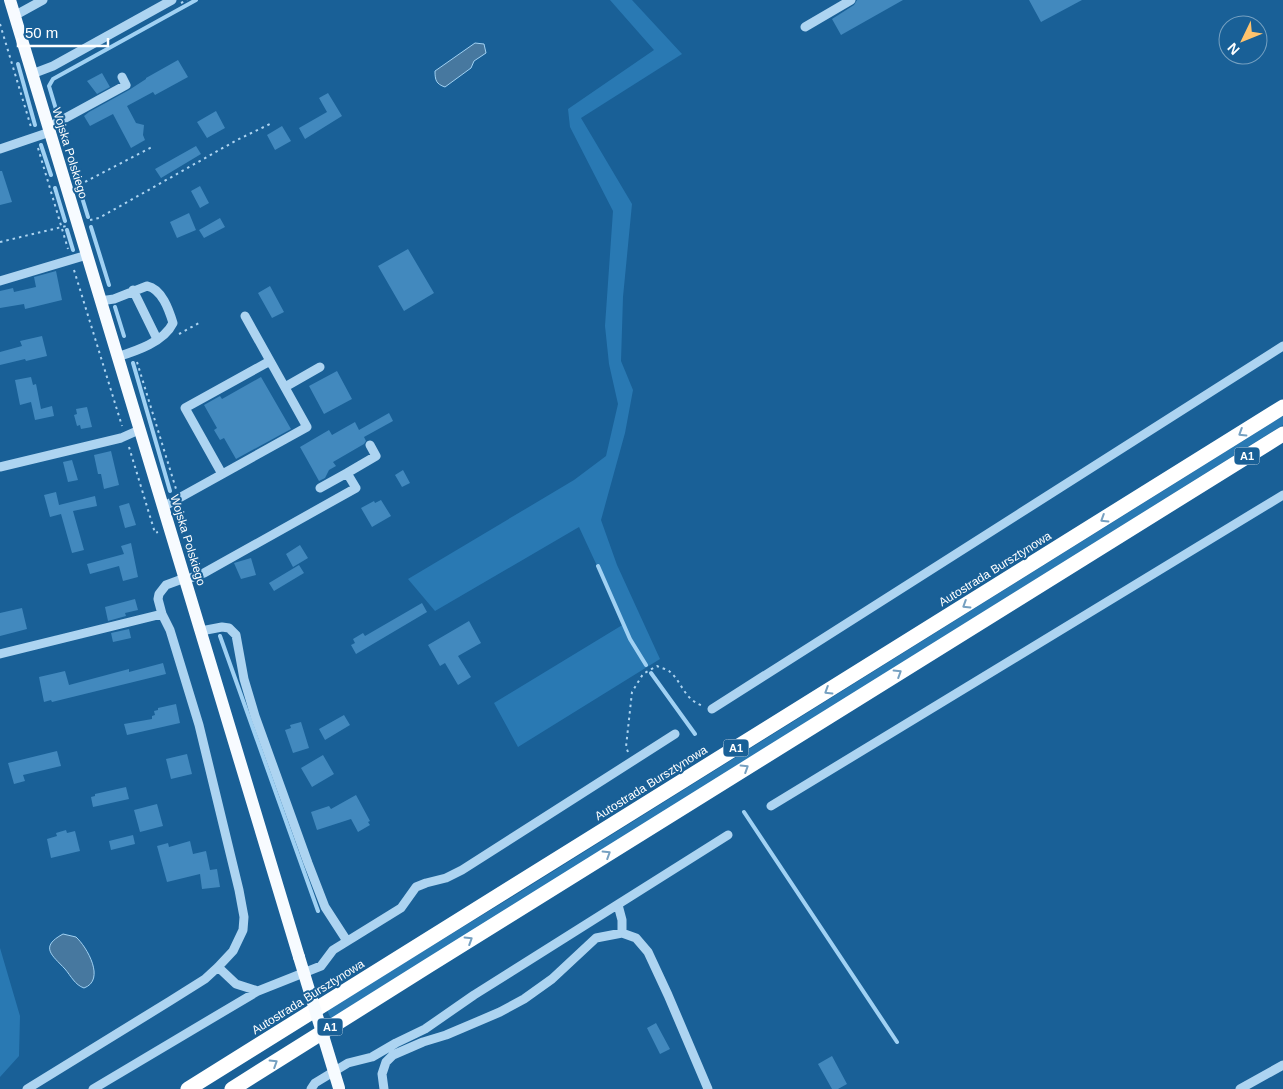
<svg xmlns="http://www.w3.org/2000/svg" width="1283" height="1089" font-family="Helvetica,sans-serif">
  <style>
    .green { fill: #2979b3 }
    .water { fill: #47789f; stroke: #a0d1f3 }
    .lines { fill: none; stroke-linecap: round; stroke-linejoin: round }
    .stream { stroke: #a0d1f3; stroke-width: 4 }
    .building { fill: #4289be }
    .path { stroke: #add4f1; stroke-width: 2; stroke-dasharray: 2.5 4; stroke-linecap: butt }
    .minor { stroke: #add4f1; stroke-width: 9 }
    .major { stroke: #f7fbff; stroke-width: 12 }
    .highway { stroke: #fff; stroke-width: 15 }
    .major-bridge { stroke: #f7fbff; stroke-width: 12 }
    .oneway { stroke: #75a0c1 }
    .labels { text-anchor: middle; dominant-baseline: central; stroke-width: 4; stroke-linejoin: round; paint-order: stroke }
    .shield { fill: #196097; stroke: #bacfe0; stroke-width: 1 }
    .shield-label { font-size: 11px; font-weight: bold; fill: #fff }
    .street-label { font-size: 12px; fill: #fff; stroke: #196097 }
  </style>
  <rect width="100%" height="100%" fill="#196097"/>
  <path class="green" d="M 610,0 L 632,0 L 682,54 L 581,118 L 632,204 L 623,297 L 621,361 L 633,390 L 625,433 L 601,520 L 617,565 L 660,659 L 518,747 L 494,703 L 624,624 L 579,527 L 435,611 L 408,579 L 574,480 L 606,456 L 618,404 L 609,364 L 605,326 L 613,211 L 570,127 L 568,109 L 654,50 Z
    M 1283,416 L 1283,425 L 331,1019 L 327,1010 L 507,900 Z
    M 0,948 L 20,1016 L 19,1056 L 0,1077 Z"/>
  <path class="water" d="M 475,43 L 484,44 L 486,53 L 474,61 L 471,68 L 445,87 C 436,84 435,80 435,71 Z
    M 63,934 L 76,937 C 87,947 106,980 84,988 C 75,985 71,976 65,969 C 52,955 39,947 63,934 Z"/>
  <g class="lines">
    <path class="stream" d="M 18,64 L 35,125
      M 58,116 L 49,86 L 53,79 L 196,0
      M 41,145 L 51,175
      M 55,188 L 65,221
      M 80,191 L 88,217
      M 91,227 L 109,285
      M 67,230 L 73,250
      M 115,307 L 124,336
      M 133,363 L 170,491
      M 598,566 L 630,639 L 646,665
      M 220,636 L 318,911
      M 651,673 L 695,734
      M 744,812 L 897,1042"/>
  </g>
  <path class="building" d="M 857,0 L 903,0 L 841,35 L 832,19 L 854,5 Z
    M 1029,0 L 1082,0 L 1041,22 Z
    M 178,60 L 188,77 L 155,95 L 153,92 L 127,106 L 136,123 L 144,125 L 143,135 L 145,140 L 131,148 L 113,114 L 90,126 L 84,116 L 89,112 L 129,90 L 146,79 L 146,78 Z
    M 102,73 L 110,87 L 97,94 L 87,81 Z
    M 328,93 L 342,116 L 305,139 L 299,128 L 327,112 L 319,98 Z
    M 216,111 L 225,128 L 207,138 L 197,122 Z
    M 282,126 L 291,141 L 275,150 L 267,135 Z
    M 196,146 L 201,154 L 161,178 L 155,169 Z
    M 0,171 L 2,171 L 12,202 L 0,205 Z
    M 200,186 L 209,203 L 200,208 L 191,191 Z
    M 189,213 L 196,230 L 177,238 L 170,222 Z
    M 220,218 L 225,227 L 204,238 L 199,230 Z
    M 408,249 L 434,293 L 404,311 L 378,266 Z
    M 56,271 L 62,300 L 25,309 L 24,304 L 0,308 L 0,291 L 13,288 L 14,292 L 36,287 L 34,277 Z
    M 270,286 L 284,312 L 272,318 L 258,293 Z
    M 42,336 L 47,356 L 26,361 L 25,359 L 0,365 L 0,352 L 22,346 L 20,341 Z
    M 337,371 L 352,399 L 324,414 L 309,386 Z
    M 31,377 L 33,385 L 36,384 L 41,409 L 52,406 L 54,416 L 35,420 L 31,402 L 20,405 L 15,380 Z
    M 261,377 L 291,429 L 236,459 L 224,438 L 220,440 L 214,430 L 217,428 L 204,405 L 220,396 L 222,399 Z
    M 87,407 L 92,427 L 81,429 L 80,425 L 77,426 L 74,415 L 77,414 L 76,409 Z
    M 389,413 L 393,421 L 364,437 L 366,441 L 364,444 L 333,462 L 336,466 L 329,470 L 325,478 L 319,481 L 300,447 L 329,430 L 332,435 L 355,422 L 359,430 Z
    M 111,451 L 119,485 L 104,489 L 101,474 L 98,474 L 94,455 Z
    M 72,460 L 78,480 L 68,482 L 63,462 Z
    M 403,470 L 410,483 L 402,487 L 395,475 Z
    M 56,492 L 59,505 L 95,496 L 97,506 L 73,511 L 84,550 L 72,553 L 61,514 L 50,517 L 44,495 Z
    M 381,500 L 391,516 L 372,527 L 361,508 L 374,501 L 375,503 Z
    M 129,503 L 136,525 L 125,528 L 119,506 Z
    M 131,543 L 138,577 L 123,581 L 119,566 L 90,574 L 87,564 L 124,554 L 121,546 Z
    M 300,545 L 308,558 L 293,567 L 286,554 Z
    M 251,558 L 256,575 L 241,579 L 234,563 Z
    M 299,565 L 304,573 L 274,591 L 269,583 Z
    M 135,599 L 138,610 L 125,613 L 126,616 L 108,621 L 105,607 Z
    M 422,603 L 427,612 L 356,654 L 351,645 L 355,643 L 353,639 L 363,633 L 365,636 Z
    M 22,608 L 27,629 L 0,636 L 0,613 Z
    M 469,621 L 481,643 L 458,656 L 471,677 L 458,685 L 445,663 L 440,666 L 428,645 Z
    M 129,629 L 131,638 L 113,642 L 111,633 Z
    M 163,663 L 166,674 L 52,702 L 51,700 L 44,702 L 39,677 L 65,671 L 69,685 L 129,669 L 129,672 Z
    M 176,704 L 180,723 L 127,735 L 124,724 L 152,719 L 152,716 L 155,715 L 154,711 L 158,710 L 158,708 Z
    M 344,715 L 350,725 L 325,740 L 319,729 Z
    M 301,722 L 309,748 L 293,753 L 285,730 L 291,728 L 290,725 Z
    M 57,751 L 61,766 L 23,775 L 25,781 L 14,784 L 8,763 Z
    M 187,754 L 192,774 L 171,779 L 166,759 Z
    M 323,755 L 334,774 L 312,787 L 301,768 Z
    M 126,787 L 129,799 L 93,807 L 91,797 L 95,796 L 95,794 Z
    M 356,795 L 370,821 L 368,822 L 370,825 L 358,832 L 351,819 L 317,830 L 311,812 L 329,806 L 331,809 Z
    M 157,804 L 163,826 L 140,832 L 134,810 Z
    M 66,830 L 67,833 L 75,831 L 80,851 L 51,858 L 47,839 L 57,836 L 56,833 Z
    M 133,835 L 135,844 L 111,850 L 109,841 Z
    M 190,841 L 193,854 L 206,851 L 210,870 L 217,869 L 220,887 L 202,889 L 200,874 L 167,882 L 157,846 L 168,843 L 169,847 Z
    M 656,1023 L 670,1049 L 660,1054 L 647,1028 Z
    M 832,1056 L 847,1084 L 838,1089 L 832,1089 L 818,1064 Z"/>
  <g class="lines">
    <path class="path" d="M 181,3 L 187,0
      M 0,24 L 31,127
      M 38,148 L 68,249
      M 79,184 L 83,183 L 152,147
      M 90,220 L 99,218 L 237,140 L 272,123
      M 0,242 L 66,226
      M 74,270 L 122,426
      M 179,334 L 199,323
      M 137,362 L 176,489
      M 129,447 L 155,533 L 158,532
      M 628,752 L 626,747 L 632,692 L 643,674 L 657,666 C 661,668 666,669 669,671 C 682,681 683,699 703,706"/>
    <path class="minor" d="M 14,16 L 43,0
      M 805,27 L 851,0
      M 32,74 L 53,66 L 172,0
      M 49,127 L 126,85 L 122,77
      M 0,149 L 50,132
      M 0,281 L 87,255
      M 133,290 L 157,339
      M 100,301 L 114,299 L 147,286 C 162,289 169,310 173,323 C 164,342 136,351 117,357
      M 285,387 L 320,367
      M 0,467 L 121,438 L 139,430
      M 222,474 L 185,408 L 270,361
      M 320,488 L 347,473
      M 163,507 L 307,427 L 245,316
      M 185,580 L 204,573 L 356,488 L 347,473 L 376,456 L 370,445
      M 201,631 L 222,627 L 229,628 L 236,635 L 244,679 L 255,716 L 308,863 L 325,907 L 347,941
      M 0,654 L 162,614
      M 712,709 L 1283,346
      M 771,806 L 1283,495
      M 618,905 L 622,920 L 622,933
      M 218,967 L 236,984 L 258,991
      M 27,1089 L 170,1001 L 205,979 L 218,967 L 233,951 L 243,930 L 244,917 L 239,890 L 199,725 L 170,630 L 162,614 L 158,599 L 159,594 L 166,585 L 185,578
      M 93,1089 L 258,991 L 321,966 L 333,950 L 401,908 L 416,887 L 426,883 L 446,878 L 462,870 L 675,734
      M 311,1089 L 315,1083 L 348,1063 L 372,1057 L 396,1043 L 425,1029 L 474,995 L 728,835
      M 384,1089 L 382,1074 L 386,1062 L 393,1055 L 423,1042 L 446,1035 L 500,1012 L 524,999 L 552,979 L 596,938 L 622,933 L 636,938 L 648,952 L 668,995 L 708,1089
      M 1240,1089 L 1283,1065"/>
    <path class="major" d="M 10,0 L 299,957"/>
    <path class="highway" d="M 188,1089 L 1283,407
      M 232,1089 L 428,966 L 1283,434"/>
    <path class="major-bridge" d="M 299,957 L 339,1088"/>
  </g>
  <defs><path id="oneway-chevron" d="M-2-3.5L2.5 0L-2 3.5" fill="none" stroke-width="1.6" stroke-linecap="round" stroke-linejoin="round" transform="scale(1.25)"/></defs>
  <g class="oneway">
    <use href="#oneway-chevron" transform="translate(1242 433) rotate(148)"/>
    <use href="#oneway-chevron" transform="translate(1104 519) rotate(148)"/>
    <use href="#oneway-chevron" transform="translate(966 605) rotate(148)"/>
    <use href="#oneway-chevron" transform="translate(898 673) rotate(-32)"/>
    <use href="#oneway-chevron" transform="translate(828 691) rotate(148)"/>
    <use href="#oneway-chevron" transform="translate(745 768) rotate(-32)"/>
    <use href="#oneway-chevron" transform="translate(607 854) rotate(-32)"/>
    <use href="#oneway-chevron" transform="translate(469 940) rotate(-32)"/>
    <use href="#oneway-chevron" transform="translate(274 1063) rotate(-32)"/>
  </g>
  <g class="labels">
    <g class="shield">
      <rect x="1234.5" y="447.5" width="25" height="17" rx="4"/>
      <rect x="723.5" y="739.5" width="25" height="17" rx="4"/>
      <rect x="317.5" y="1018.5" width="25" height="17" rx="4"/>
    </g>
    <g class="shield-label">
      <text x="1247" y="456">A1</text>
      <text x="736" y="748">A1</text>
      <text x="330" y="1027">A1</text>
    </g>
    <g class="street-label">
      <text transform="translate(70 153) rotate(73)">Wojska Polskiego</text>
      <text transform="translate(188 540) rotate(73)">Wojska Polskiego</text>
      <text transform="translate(995 569) rotate(-32)">Autostrada Bursztynowa</text>
      <text transform="translate(651 783) rotate(-32)">Autostrada Bursztynowa</text>
      <text transform="translate(308 997) rotate(-32)">Autostrada Bursztynowa</text>
    </g>
  </g>
  <g transform="translate(1243 40) rotate(227)"><circle r="24" fill="#196097" stroke="#75a0c1"/>
  <path d="M0-4L9 19L0 12L-9 19Z" fill="#ffc36d"/>
  <text y="-8" font-size="14" font-weight="bold" text-anchor="middle" fill="#ffffff">N</text>
  </g>
  <path d="M18 38v8h90v-8" fill="none" stroke="#ffffff" stroke-width="2.5"/>
  <text x="25" y="38" font-size="15" fill="#ffffff" stroke="#196097" stroke-width="4" paint-order="stroke">50 m</text>
</svg>
